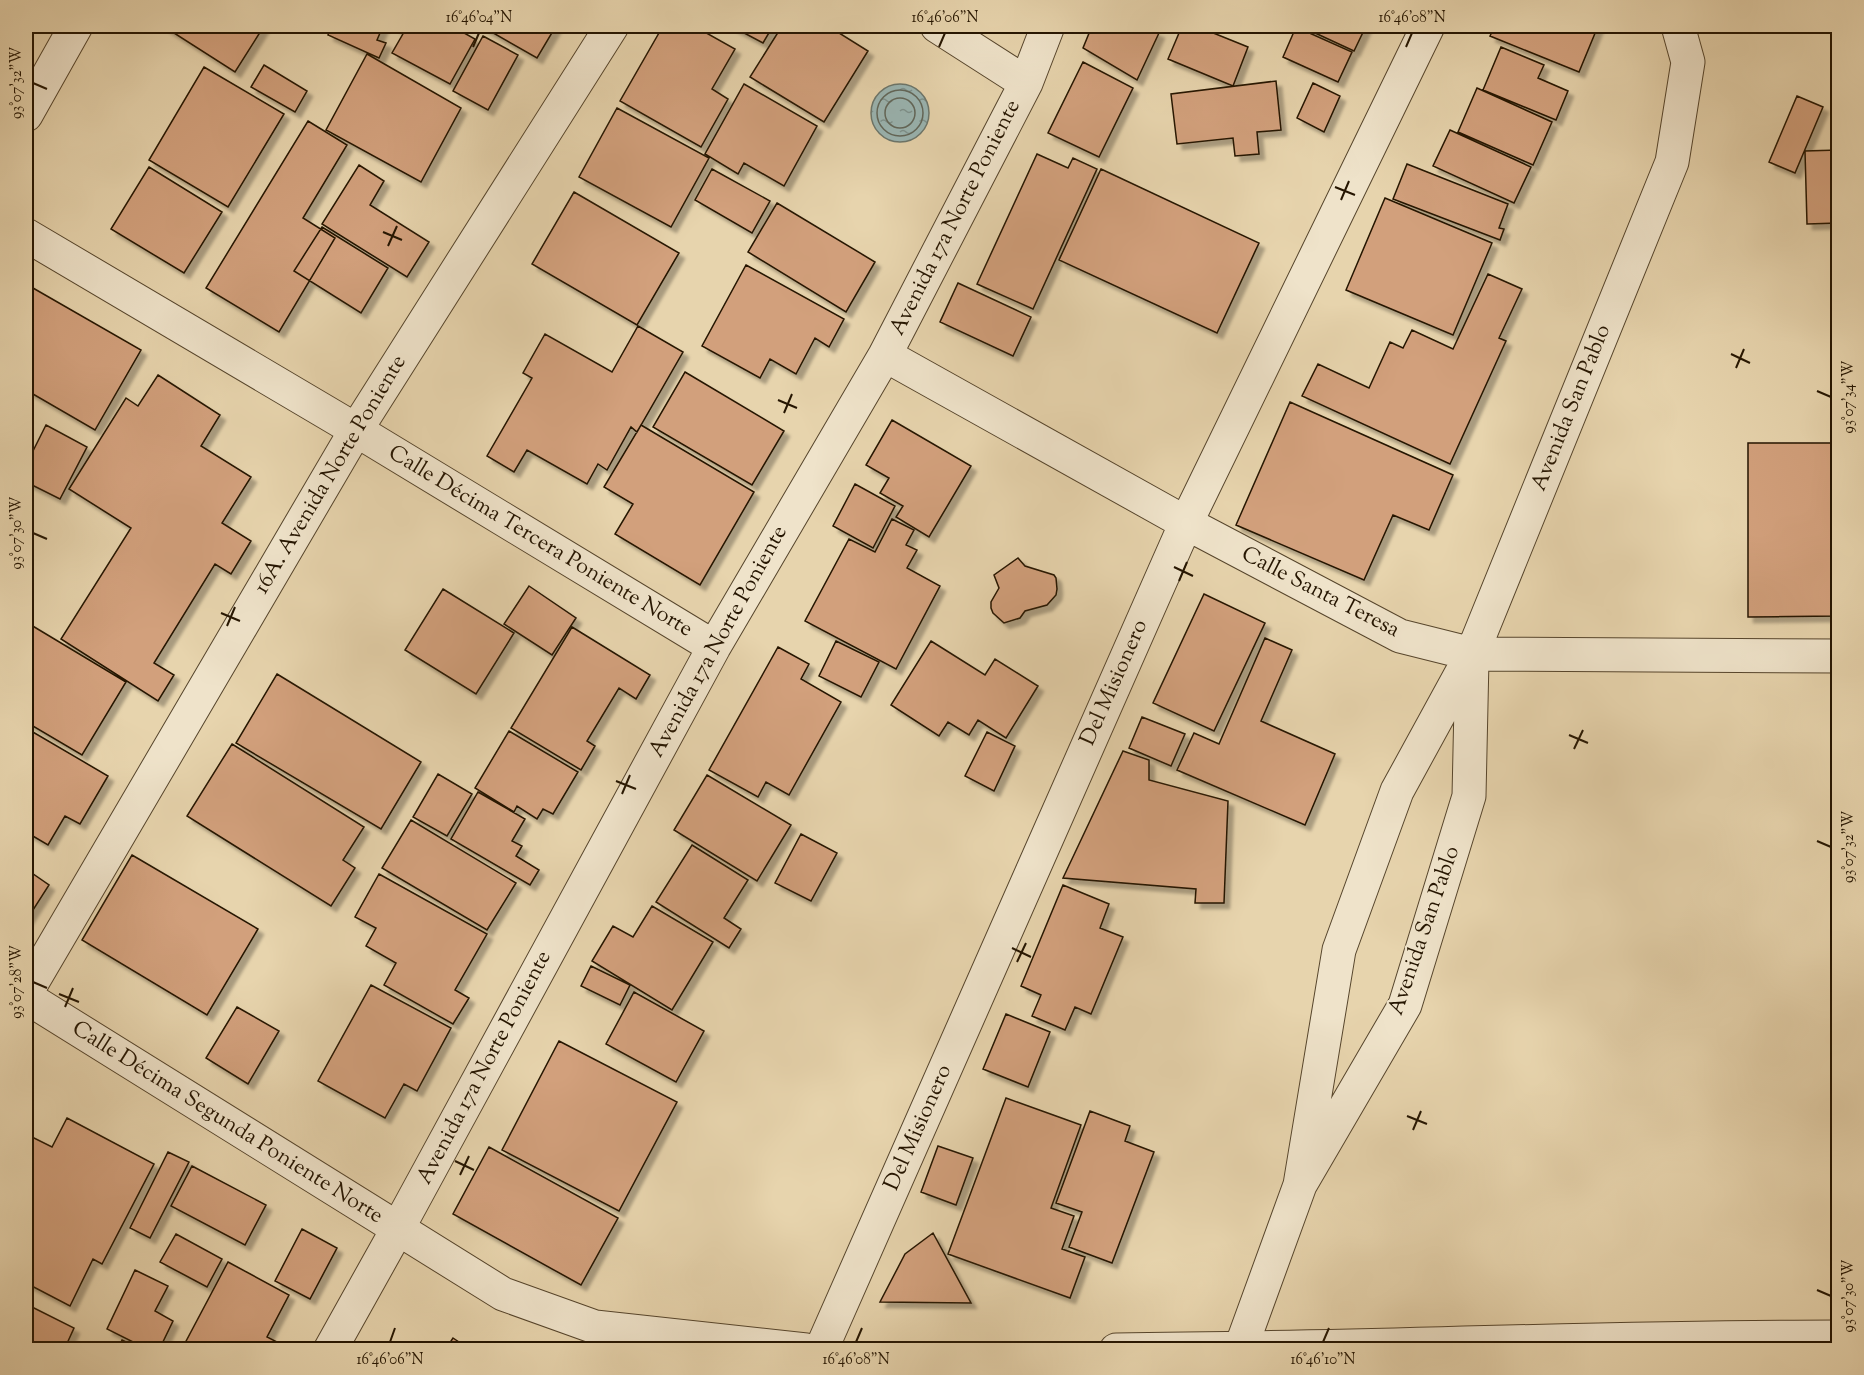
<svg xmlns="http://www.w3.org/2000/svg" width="1864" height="1375" font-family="'Sorts Mill Goudy',serif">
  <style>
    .water { fill: url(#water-ripples); stroke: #6b766c; stroke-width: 1.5 }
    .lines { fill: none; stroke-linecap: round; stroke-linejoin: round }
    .shore { stroke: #60665a; stroke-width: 1.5 }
    .building { fill: #d2a07c; stroke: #251501; stroke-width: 1.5; filter: url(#shadow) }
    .minor-casing { stroke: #56452c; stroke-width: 35 }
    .tertiary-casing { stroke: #56452c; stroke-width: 35 }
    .minor { stroke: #efe3ca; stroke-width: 33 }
    .tertiary { stroke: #efe3ca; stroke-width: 33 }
    .ticks { fill: none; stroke: #251501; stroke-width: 2 }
    .labels { text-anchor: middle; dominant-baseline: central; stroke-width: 4.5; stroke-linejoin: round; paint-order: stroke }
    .street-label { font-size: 22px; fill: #251501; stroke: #efe3ca }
    .neatline { fill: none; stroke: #251501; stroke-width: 2 }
    .ticks-label { font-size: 15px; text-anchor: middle; fill: #251501 }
  </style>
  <defs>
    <pattern id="water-ripples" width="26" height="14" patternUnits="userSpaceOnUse" patternTransform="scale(1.5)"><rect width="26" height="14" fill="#9ab6b4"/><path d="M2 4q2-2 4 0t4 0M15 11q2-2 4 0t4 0" fill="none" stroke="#7d9390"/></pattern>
    <filter id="shadow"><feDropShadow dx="5.5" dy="5.5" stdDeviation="1.5" flood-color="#0004"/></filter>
  </defs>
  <rect width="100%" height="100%" fill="#e7d4ad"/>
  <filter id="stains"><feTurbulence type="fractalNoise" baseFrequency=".00333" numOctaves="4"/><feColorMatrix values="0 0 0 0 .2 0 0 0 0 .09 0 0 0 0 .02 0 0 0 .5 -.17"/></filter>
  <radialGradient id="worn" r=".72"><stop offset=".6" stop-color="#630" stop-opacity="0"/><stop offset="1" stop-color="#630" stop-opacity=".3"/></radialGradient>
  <path class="water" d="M871 113a29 29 0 1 1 58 0a29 29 0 1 1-58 0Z"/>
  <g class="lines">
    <path class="shore" d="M877 113a23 23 0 1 1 46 0a23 23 0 1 1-46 0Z
      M885 113a15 15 0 1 1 30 0a15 15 0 1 1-30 0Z"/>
  </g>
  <path class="building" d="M 163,26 L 264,26 L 235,72 Z
    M 333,26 L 383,26 L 377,40 L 386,43 L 379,58 L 328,35 Z
    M 393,26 L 456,26 L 455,28 L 475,39 L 450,84 L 392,53 L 404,32 Z
    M 481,26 L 556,26 L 537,58 Z
    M 663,26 L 694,26 L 735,49 L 712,89 L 728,99 L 701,147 L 620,101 Z
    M 731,26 L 773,26 L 763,43 Z
    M 782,26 L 828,26 L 868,51 L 824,122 L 750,77 Z
    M 1092,26 L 1143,26 L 1159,33 L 1137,80 L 1083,48 Z
    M 1182,26 L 1196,26 L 1248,47 L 1233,86 L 1168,59 Z
    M 1300,26 L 1366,26 L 1354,51 Z
    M 1495,26 L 1598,26 L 1579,72 L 1490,36 Z
    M 1296,27 L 1352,52 L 1338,82 L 1283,57 Z
    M 483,36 L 518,55 L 488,110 L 453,91 Z
    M 1501,47 L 1544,65 L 1538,78 L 1568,91 L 1556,120 L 1483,90 Z
    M 367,54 L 461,108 L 421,182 L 326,130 Z
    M 1083,62 L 1133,88 L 1099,157 L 1048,133 Z
    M 264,65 L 307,91 L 295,112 L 251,87 Z
    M 204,67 L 284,114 L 228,207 L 149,160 Z
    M 1276,81 L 1281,130 L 1257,132 L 1259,154 L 1235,156 L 1233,138 L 1177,144 L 1171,94 Z
    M 1313,83 L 1340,96 L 1324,132 L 1297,118 Z
    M 744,84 L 817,126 L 784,186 L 744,163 L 738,174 L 705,154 Z
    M 1477,88 L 1552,122 L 1533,165 L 1458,132 Z
    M 1797,96 L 1823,107 L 1795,173 L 1769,162 Z
    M 617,108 L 709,158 L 671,227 L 579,177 Z
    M 308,121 L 347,145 L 303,218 L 335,238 L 279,332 L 206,288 Z
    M 1450,130 L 1531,167 L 1514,203 L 1433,166 Z
    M 1838,150 L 1838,223 L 1807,224 L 1805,151 Z
    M 1037,154 L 1068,168 L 1073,158 L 1097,169 L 1033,309 L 977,284 Z
    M 1407,164 L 1508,204 L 1499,228 L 1504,229 L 1500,240 L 1393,199 Z
    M 359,165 L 384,181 L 370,205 L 429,242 L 407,277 L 322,224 Z
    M 149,167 L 222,212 L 184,273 L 111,229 Z
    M 712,169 L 770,201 L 752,233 L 695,200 Z
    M 1101,169 L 1259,243 L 1217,333 L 1059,260 Z
    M 574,192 L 679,253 L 637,325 L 532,264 Z
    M 1385,198 L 1492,243 L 1453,335 L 1346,290 Z
    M 777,203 L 875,262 L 846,312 L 748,252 Z
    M 322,227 L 388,268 L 361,313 L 294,271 Z
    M 746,265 L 844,319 L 829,347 L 815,338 L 796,374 L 770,359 L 760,378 L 702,346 Z
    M 1488,274 L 1522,289 L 1499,338 L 1506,341 L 1450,464 L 1302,396 L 1318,364 L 1369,388 L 1390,342 L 1403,348 L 1412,330 L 1453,349 Z
    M 958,283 L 1031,317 L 1013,356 L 940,322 Z
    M 26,284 L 141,350 L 95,430 L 26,390 Z
    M 638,326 L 683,352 L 637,432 L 631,427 L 607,470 L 598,464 L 587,484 L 527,450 L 514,472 L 487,456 L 532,378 L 523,373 L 545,334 L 612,372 Z
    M 685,372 L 784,431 L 752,485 L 653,427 Z
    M 158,375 L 220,415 L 201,446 L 251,477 L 222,523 L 251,541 L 231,574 L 215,564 L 154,663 L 174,675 L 158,701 L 61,639 L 131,528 L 69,489 L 126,398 L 138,406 Z
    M 1290,402 L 1453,475 L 1429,530 L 1393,515 L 1364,580 L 1236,525 Z
    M 892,420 L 971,466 L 929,537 L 896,517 L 903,506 L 880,493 L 889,478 L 866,465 Z
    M 46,425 L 87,447 L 60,499 L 26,482 L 26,465 Z
    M 641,425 L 754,492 L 700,585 L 615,534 L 633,504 L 604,487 Z
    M 1748,443 L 1838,443 L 1838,616 L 1748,617 Z
    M 855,484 L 895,506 L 873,548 L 833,526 Z
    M 892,519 L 914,530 L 906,545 L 917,550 L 907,568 L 940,586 L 896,669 L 805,621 L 849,539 L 875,552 Z
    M 1018,558 L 1025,566 L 1054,575 L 1056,578 L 1057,589 L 1056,595 L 1047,605 L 1025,611 L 1020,618 L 1004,623 L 993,613 L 991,608 L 991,602 L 999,588 L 994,575 Z
    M 529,586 L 576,618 L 552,655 L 504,624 Z
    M 443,589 L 514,633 L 476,694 L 405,650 Z
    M 1204,594 L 1265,623 L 1214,731 L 1153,703 Z
    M 26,622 L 126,682 L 82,755 L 26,722 L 31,713 L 26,710 Z
    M 572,627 L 650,675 L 636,699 L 619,688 L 587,741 L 595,746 L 581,770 L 511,728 Z
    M 1265,638 L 1292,650 L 1261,721 L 1335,754 L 1305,825 L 1177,770 L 1194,733 L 1219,744 Z
    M 836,641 L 879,662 L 861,697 L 819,676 Z
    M 931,641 L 985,675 L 995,659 L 1038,686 L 1006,738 L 978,720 L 969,735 L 948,722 L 939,736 L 891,705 Z
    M 778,647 L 809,664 L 801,679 L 841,702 L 789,795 L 766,782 L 758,797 L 709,770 Z
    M 277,674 L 421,762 L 381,829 L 236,743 Z
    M 1142,717 L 1185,734 L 1171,766 L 1129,748 Z
    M 26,728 L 108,776 L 80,824 L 65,816 L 48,845 L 26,832 Z
    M 509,731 L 578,772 L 553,814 L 543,809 L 537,819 L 517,806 L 514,812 L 475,788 Z
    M 987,732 L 1015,746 L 994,791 L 965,776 Z
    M 232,744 L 364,827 L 343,860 L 355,868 L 331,906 L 187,816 Z
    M 1123,751 L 1149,760 L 1149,780 L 1228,801 L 1224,903 L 1195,903 L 1196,889 L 1063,878 Z
    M 438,774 L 472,794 L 447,836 L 413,817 Z
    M 707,775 L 791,825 L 757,881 L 674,830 Z
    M 478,792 L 525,819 L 512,841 L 522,846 L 516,856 L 539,870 L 530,885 L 451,839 Z
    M 411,820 L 516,883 L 487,930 L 382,868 Z
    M 801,834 L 837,853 L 811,901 L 775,883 Z
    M 692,845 L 748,880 L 724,918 L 741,929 L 729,948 L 656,902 Z
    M 132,855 L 258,929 L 207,1015 L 82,940 Z
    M 26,869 L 49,885 L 26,921 Z
    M 379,874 L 487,934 L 455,990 L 469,998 L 453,1024 L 384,985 L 396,963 L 366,946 L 376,928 L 355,917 Z
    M 1063,885 L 1109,904 L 1100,928 L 1123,937 L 1091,1014 L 1075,1007 L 1065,1030 L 1032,1016 L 1041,995 L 1021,986 Z
    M 652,906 L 713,942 L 672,1010 L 592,961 L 613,926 L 633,937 Z
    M 591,966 L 630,985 L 620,1005 L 581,986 Z
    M 371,985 L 451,1028 L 417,1091 L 404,1084 L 385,1118 L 318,1081 Z
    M 634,992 L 704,1031 L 676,1082 L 606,1044 Z
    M 237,1007 L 279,1031 L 248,1084 L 206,1058 Z
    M 1006,1014 L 1050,1032 L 1028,1087 L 983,1069 Z
    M 559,1041 L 677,1102 L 619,1211 L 502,1150 Z
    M 1006,1098 L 1081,1125 L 1051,1208 L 1074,1216 L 1062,1249 L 1085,1257 L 1070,1298 L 948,1254 Z
    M 1090,1111 L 1130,1126 L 1125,1141 L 1154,1152 L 1112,1263 L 1069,1247 L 1082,1212 L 1056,1203 Z
    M 67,1118 L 154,1164 L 102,1264 L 93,1259 L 70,1306 L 26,1283 L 26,1134 L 52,1147 Z
    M 938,1146 L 973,1158 L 956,1205 L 921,1192 Z
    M 489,1147 L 618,1218 L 581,1285 L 453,1214 Z
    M 168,1152 L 189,1162 L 150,1238 L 130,1228 Z
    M 192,1166 L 266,1205 L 245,1245 L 171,1206 Z
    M 302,1229 L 337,1248 L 310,1299 L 275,1281 Z
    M 933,1233 L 971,1303 L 880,1302 L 905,1254 Z
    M 176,1234 L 222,1259 L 207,1287 L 160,1262 Z
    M 228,1262 L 289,1295 L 267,1337 L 279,1343 L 275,1350 L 192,1350 L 184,1345 Z
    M 135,1270 L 168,1286 L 155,1311 L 173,1321 L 159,1350 L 149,1350 L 107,1329 Z
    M 26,1304 L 74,1328 L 64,1350 L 26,1350 Z
    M 453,1338 L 471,1350 L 445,1350 Z
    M 122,1340 L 142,1350 L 118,1350 Z"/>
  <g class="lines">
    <defs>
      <path id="minor" d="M 937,26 L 1026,83
        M 26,115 L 76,26
        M 26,235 L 356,430 L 714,647
        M 885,355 L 1186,523 L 1400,636 L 1472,654 L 1838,656
        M 26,993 L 356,430 L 612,26
        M 1300,1185 L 1339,950 L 1397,791 L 1472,654 L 1672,162 L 1688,62 L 1678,26
        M 397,1230 L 714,647 L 885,355 L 1026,83 L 1048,26
        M 821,1350 L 1186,523 L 1428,26
        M 1240,1350 L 1300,1185 L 1405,1005 L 1469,796 L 1472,659"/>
      <path id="tertiary" d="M 26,997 L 503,1294 L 595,1327 L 806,1350
        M 330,1350 L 397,1230
        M 1116,1350 C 1357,1348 1598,1337 1838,1337"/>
    </defs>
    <use href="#minor" class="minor-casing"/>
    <use href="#tertiary" class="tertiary-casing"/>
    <use href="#minor" class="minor"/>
    <use href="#tertiary" class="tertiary"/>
  </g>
  <path class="ticks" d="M 473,47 L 479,33M 939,47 L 945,33M 1406,47 L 1412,33M 33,83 L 47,89M 1335,187 L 1355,195M 1341,200 L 1349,181M 383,232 L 402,240M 388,246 L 397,226M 1731,354 L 1750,363M 1736,368 L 1744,349M 1817,391 L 1831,397M 778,400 L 797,408M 784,413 L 792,394M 33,533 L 47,539M 1174,567 L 1193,576M 1179,581 L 1187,562M 221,613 L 240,621M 227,626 L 235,607M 1569,735 L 1588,743M 1574,749 L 1583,730M 616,781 L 636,789M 622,794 L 630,775M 1817,841 L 1831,847M 1012,948 L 1031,957M 1017,962 L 1026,943M 33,982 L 47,988M 59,994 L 79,1002M 65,1007 L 73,988M 1407,1116 L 1427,1124M 1413,1130 L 1421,1111M 455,1161 L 474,1170M 460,1175 L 469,1156M 1817,1290 L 1831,1296M 390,1342 L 395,1328M 856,1342 L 862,1328M 1323,1342 L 1329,1328"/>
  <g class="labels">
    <g class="street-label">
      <text transform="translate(956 218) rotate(-63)">Avenida 17a Norte Poniente</text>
      <text transform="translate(1572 408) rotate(-68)">Avenida San Pablo</text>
      <text transform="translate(331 475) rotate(-59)">16A. Avenida Norte Poniente</text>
      <text transform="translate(540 542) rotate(31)">Calle Décima Tercera Poniente Norte</text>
      <text transform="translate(1320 593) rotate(27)">Calle Santa Teresa</text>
      <text transform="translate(719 642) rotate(-61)">Avenida 17a Norte Poniente</text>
      <text transform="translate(1115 683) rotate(-66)">Del Misionero</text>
      <text transform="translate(1425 931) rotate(-71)">Avenida San Pablo</text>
      <text transform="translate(485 1068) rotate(-62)">Avenida 17a Norte Poniente</text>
      <text transform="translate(227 1123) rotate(32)">Calle Décima Segunda Poniente Norte</text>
      <text transform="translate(919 1128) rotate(-66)">Del Misionero</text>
    </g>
  </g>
  <rect width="1864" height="1375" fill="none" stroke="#e7d4ad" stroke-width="66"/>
  <rect x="33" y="33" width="1798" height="1309" class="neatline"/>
  <g class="ticks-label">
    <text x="479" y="22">16°46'04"N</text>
    <text x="945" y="22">16°46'06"N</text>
    <text x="1412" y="22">16°46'08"N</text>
    <text transform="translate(16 83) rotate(-90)" y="5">93°07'32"W</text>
    <text transform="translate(1848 397) rotate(-90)" y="5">93°07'34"W</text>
    <text transform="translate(16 533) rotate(-90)" y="5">93°07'30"W</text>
    <text transform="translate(1848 847) rotate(-90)" y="5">93°07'32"W</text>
    <text transform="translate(16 982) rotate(-90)" y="5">93°07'28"W</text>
    <text transform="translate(1848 1296) rotate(-90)" y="5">93°07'30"W</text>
    <text x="390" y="1364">16°46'06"N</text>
    <text x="856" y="1364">16°46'08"N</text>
    <text x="1323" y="1364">16°46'10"N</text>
  </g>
  <rect width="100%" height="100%" filter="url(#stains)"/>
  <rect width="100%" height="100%" fill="url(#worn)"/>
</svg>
